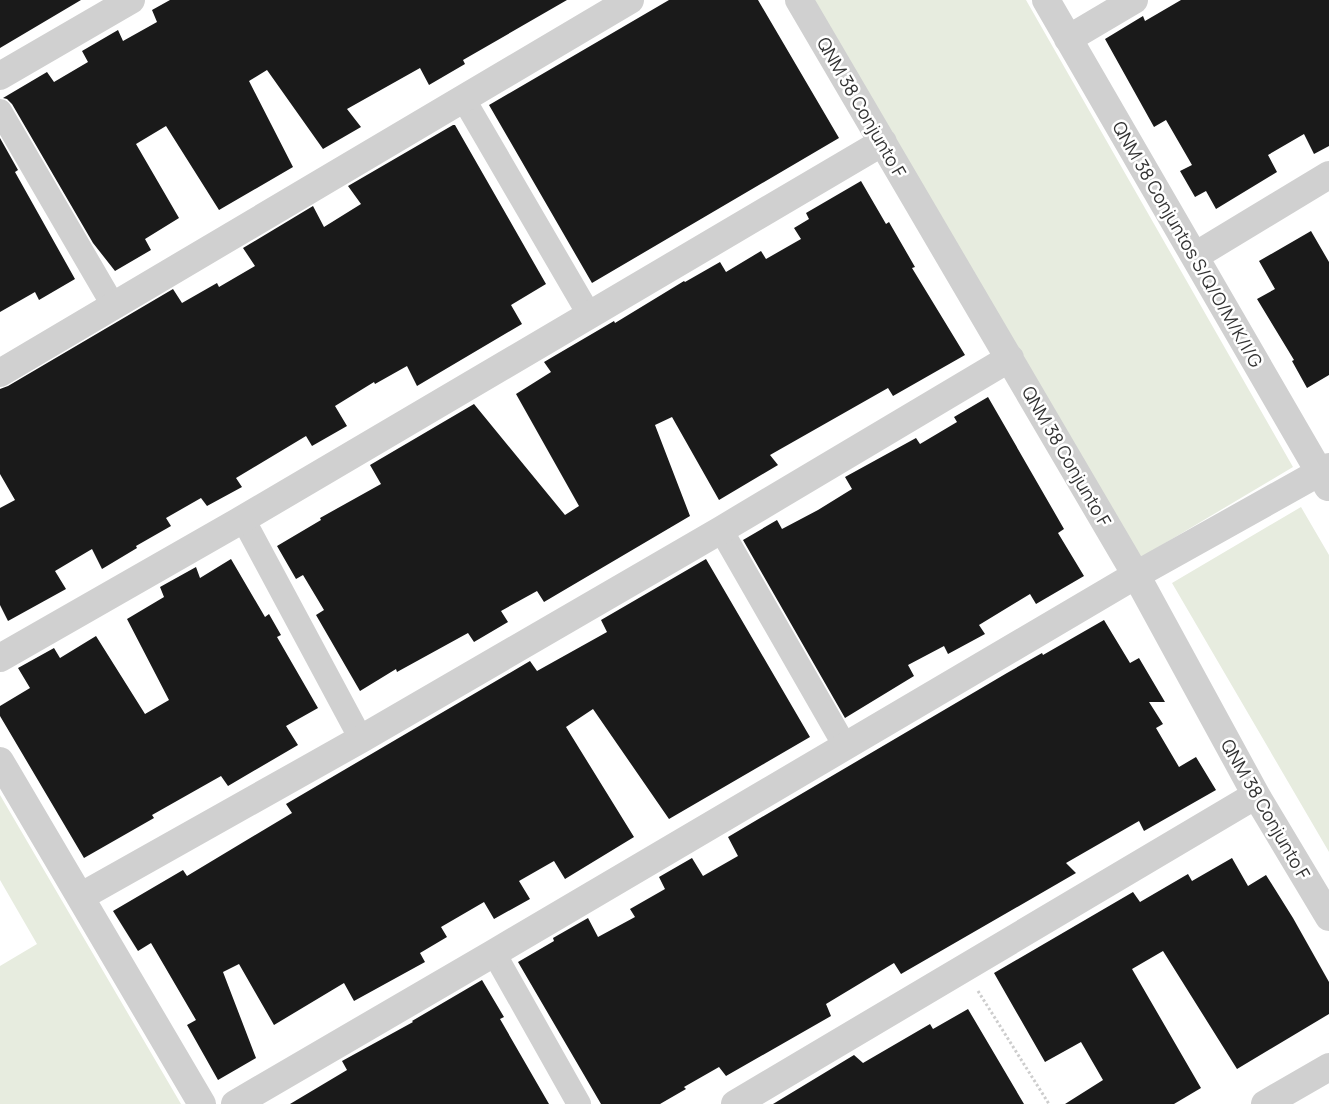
<svg xmlns="http://www.w3.org/2000/svg" width="1329" height="1104" font-family="Manrope,sans-serif">
  <style>
    .green { fill: #e7ecdf }
    .building { fill: #1a1a1a }
    .lines { fill: none; stroke-linecap: round; stroke-linejoin: round }
    .path { stroke: #cdcdcd; stroke-width: 3; stroke-dasharray: 2.5 2.5; stroke-linecap: butt }
    .pedestrian { stroke: #d0d0d0; stroke-width: 24 }
    .minor { stroke: #d0d0d0; stroke-width: 28 }
    .tertiary { stroke: #d0d0d0; stroke-width: 28 }
    .labels { text-anchor: middle; dominant-baseline: central; stroke-width: 5; stroke-linejoin: round; paint-order: stroke }
    .street-label { font-size: 18px; fill: #333; stroke: #fff }
  </style>
  <rect width="100%" height="100%" fill="#fff"/>
  <path class="green" d="M 812,0 L 1026,0 L 1293,467 L 1140,558 Z
    M 1301,507 L 1329,555 L 1329,852 L 1172,583 Z
    M 0,795 L 181,1104 L 0,1104 L 0,966 L 37,944 L 0,880 Z"/>
  <path class="building" d="M 0,0 L 81,0 L 0,48 Z
    M 170,0 L 567,0 L 463,60 L 465,64 L 429,85 L 420,68 L 347,109 L 361,127 L 323,149 L 267,70 L 249,81 L 293,167 L 219,210 L 166,126 L 136,144 L 179,218 L 145,239 L 151,250 L 115,271 L 93,243 L 12,104 L 7,99 L 3,98 L 47,72 L 54,82 L 88,62 L 82,51 L 118,30 L 123,41 L 157,22 L 152,10 Z
    M 669,0 L 758,0 L 839,138 L 592,283 L 489,105 Z
    M 1181,0 L 1329,0 L 1329,146 L 1314,154 L 1304,134 L 1268,155 L 1277,172 L 1216,209 L 1206,191 L 1195,197 L 1180,171 L 1192,165 L 1166,120 L 1154,127 L 1105,39 L 1143,16 L 1145,21 Z
    M 453,125 L 455,125 L 546,284 L 511,305 L 522,324 L 417,386 L 407,366 L 375,384 L 374,382 L 335,406 L 347,426 L 312,446 L 306,436 L 236,478 L 242,487 L 207,506 L 201,498 L 166,518 L 171,526 L 136,546 L 137,548 L 102,569 L 92,549 L 55,571 L 66,589 L 8,621 L 0,605 L 0,508 L 15,500 L 0,474 L 0,389 L 8,386 L 173,289 L 182,303 L 217,283 L 219,287 L 255,266 L 243,248 L 313,206 L 324,227 L 361,204 L 348,186 Z
    M 0,138 L 18,170 L 15,172 L 75,279 L 39,300 L 35,292 L 0,312 Z
    M 861,181 L 886,224 L 889,222 L 915,267 L 912,268 L 965,355 L 893,396 L 888,388 L 770,455 L 778,465 L 719,500 L 672,417 L 655,425 L 690,516 L 544,602 L 537,591 L 501,611 L 508,622 L 474,642 L 468,633 L 397,672 L 396,669 L 360,691 L 316,615 L 324,610 L 303,575 L 296,579 L 277,546 L 321,520 L 320,518 L 381,484 L 370,465 L 474,404 L 565,515 L 579,506 L 516,394 L 551,372 L 544,362 L 614,321 L 615,323 L 684,281 L 685,282 L 720,262 L 726,272 L 761,251 L 766,259 L 801,239 L 794,228 L 809,219 L 806,213 Z
    M 1311,231 L 1329,262 L 1329,375 L 1307,388 L 1292,361 L 1294,360 L 1257,299 L 1275,289 L 1259,261 Z
    M 988,397 L 1064,529 L 1058,533 L 1084,576 L 1036,604 L 1030,594 L 979,625 L 985,634 L 948,654 L 944,646 L 908,665 L 914,676 L 845,718 L 743,540 L 777,520 L 782,529 L 818,510 L 852,489 L 845,477 L 916,438 L 920,444 L 957,422 L 954,417 Z
    M 231,559 L 265,617 L 269,614 L 281,635 L 277,637 L 318,708 L 286,726 L 298,745 L 228,786 L 221,776 L 152,815 L 154,818 L 84,858 L 0,716 L 0,706 L 30,688 L 18,668 L 54,648 L 60,658 L 96,636 L 145,714 L 169,700 L 127,619 L 164,597 L 160,587 L 196,567 L 200,578 Z
    M 706,559 L 810,737 L 669,819 L 593,709 L 566,727 L 634,837 L 565,879 L 554,861 L 519,881 L 530,899 L 494,919 L 484,902 L 441,927 L 447,937 L 420,953 L 425,962 L 354,1001 L 344,983 L 274,1025 L 239,964 L 223,972 L 256,1058 L 218,1080 L 187,1025 L 196,1020 L 151,943 L 138,951 L 113,911 L 183,870 L 187,876 L 292,813 L 286,804 L 530,661 L 537,671 L 607,632 L 601,620 Z
    M 1104,620 L 1130,663 L 1139,658 L 1165,702 L 1149,702 L 1163,724 L 1156,728 L 1179,767 L 1196,757 L 1216,790 L 1144,831 L 1139,821 L 1066,863 L 1076,873 L 901,974 L 894,963 L 826,1004 L 831,1016 L 726,1076 L 719,1067 L 684,1087 L 686,1089 L 660,1104 L 601,1104 L 518,962 L 554,941 L 553,938 L 588,918 L 598,937 L 635,917 L 630,909 L 665,889 L 659,877 L 692,858 L 703,876 L 738,856 L 728,837 L 1007,673 L 1042,653 L 1043,655 Z
    M 1232,858 L 1248,886 L 1266,875 L 1293,918 L 1329,982 L 1329,1014 L 1237,1069 L 1163,951 L 1132,969 L 1201,1088 L 1174,1104 L 1065,1104 L 1103,1080 L 1081,1042 L 1045,1062 L 994,973 L 1133,892 L 1140,902 L 1188,874 L 1192,881 Z
    M 482,980 L 504,1017 L 500,1019 L 549,1104 L 290,1104 L 347,1070 L 342,1061 L 413,1022 L 412,1021 Z
    M 968,1009 L 1024,1104 L 773,1104 L 854,1055 L 863,1063 L 930,1024 L 933,1029 Z"/>
  <g class="lines">
    <path class="path" d="M 978,991 L 1049,1104"/>
    <path class="pedestrian" d="M 463,98 L 590,316
      M 0,111 L 113,305
      M 243,519 L 361,739
      M 721,530 L 845,746
      M 494,953 L 579,1104"/>
    <path class="minor" d="M 799,0 L 1136,575 L 1256,795 L 1329,917
      M 1046,0 L 1328,487
      M 1068,39 L 1134,0
      M 0,76 L 131,0
      M 1195,256 L 1329,175
      M 0,373 L 630,0
      M 0,658 L 243,519 L 883,142
      M 0,761 L 202,1104
      M 80,897 L 361,739 L 721,530 L 1010,358
      M 235,1104 L 494,953 L 1136,575 L 1329,467
      M 735,1104 L 1256,795"/>
    <path class="tertiary" d="M 1265,1104 L 1329,1067"/>
  </g>
  <g class="labels">
    <g class="street-label">
      <text transform="translate(862 107) rotate(60)">QNM 38 Conjunto F</text>
      <text transform="translate(1188 244) rotate(60)">QNM 38 Conjuntos S/Q/O/M/K/I/G</text>
      <text transform="translate(1067 456) rotate(60)">QNM 38 Conjunto F</text>
      <text transform="translate(1266 809) rotate(60)">QNM 38 Conjunto F</text>
    </g>
  </g>
</svg>
